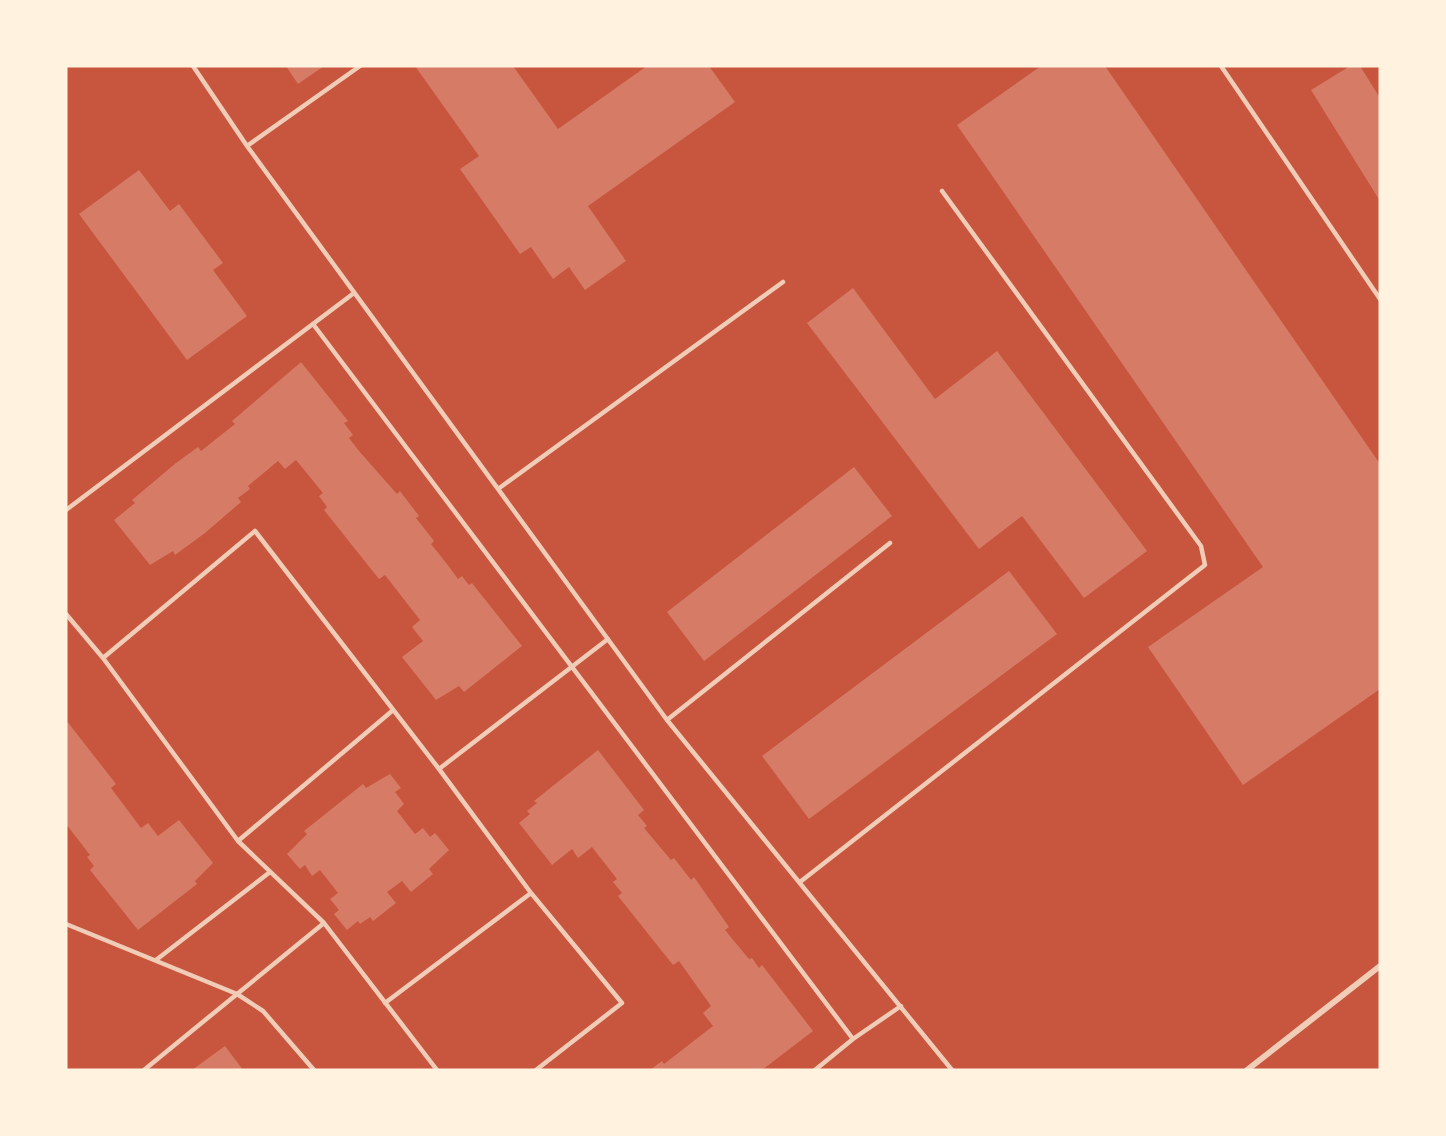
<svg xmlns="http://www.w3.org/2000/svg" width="1446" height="1136" font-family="'Exo 2',sans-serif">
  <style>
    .building { fill: #d67c66 }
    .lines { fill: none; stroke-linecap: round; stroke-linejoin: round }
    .service { stroke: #f1ccb7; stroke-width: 4.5 }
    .minor { stroke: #f1ccb7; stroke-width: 6 }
  </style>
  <rect width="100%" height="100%" fill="#c8553d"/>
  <path class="building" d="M 286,66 L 324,66 L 298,84 Z
    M 415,66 L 513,66 L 558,129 L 647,66 L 709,66 L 735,102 L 588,206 L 626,261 L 585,290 L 569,267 L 553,279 L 531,247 L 520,254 L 460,169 L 479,156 Z
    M 1041,66 L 1105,66 L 1380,464 L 1380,689 L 1243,785 L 1148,647 L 1263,567 L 957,125 Z
    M 1350,66 L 1360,66 L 1380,98 L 1380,201 L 1311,90 Z
    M 139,170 L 170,211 L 179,204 L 223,263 L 213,270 L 247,316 L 187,360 L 79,214 Z
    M 853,288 L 935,399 L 997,351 L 1147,551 L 1084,598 L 1022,516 L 979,549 L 807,323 Z
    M 301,362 L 348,421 L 344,423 L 353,435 L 349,438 L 359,451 L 397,494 L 400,491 L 419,516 L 416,518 L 434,541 L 431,544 L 447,564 L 458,579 L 462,576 L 469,585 L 472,583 L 522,646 L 464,692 L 459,686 L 436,700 L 402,657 L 423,641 L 412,627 L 420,620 L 385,575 L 379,579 L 324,510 L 327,507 L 319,496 L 323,493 L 296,460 L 285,469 L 278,461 L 248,486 L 250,489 L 238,498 L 241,502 L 205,533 L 175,555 L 173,551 L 150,565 L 114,520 L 135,503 L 132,500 L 176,463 L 198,447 L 201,451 L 235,424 L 232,421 Z
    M 854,467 L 892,516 L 704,661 L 667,612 Z
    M 1009,571 L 1057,634 L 809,819 L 762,756 Z
    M 66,720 L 116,784 L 111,788 L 141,828 L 148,823 L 158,836 L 179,820 L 213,863 L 195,881 L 197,884 L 138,930 L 90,870 L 94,866 L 87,857 L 90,855 L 66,824 Z
    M 598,750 L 644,810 L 638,815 L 647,826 L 644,828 L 671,860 L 674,858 L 691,880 L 694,877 L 729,927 L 725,930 L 749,959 L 752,958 L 759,968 L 762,965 L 813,1031 L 762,1070 L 650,1070 L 662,1061 L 664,1064 L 713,1026 L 703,1013 L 711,1006 L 679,961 L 673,965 L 618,896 L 622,893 L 613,882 L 617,879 L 592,847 L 578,858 L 572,849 L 552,865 L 519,823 L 530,814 L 527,811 L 537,803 L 534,801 Z
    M 390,774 L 401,788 L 395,792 L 404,804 L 397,811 L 415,834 L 423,828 L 430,837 L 435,833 L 449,850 L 429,869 L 433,874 L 411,892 L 402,881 L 387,892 L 396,903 L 373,921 L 370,917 L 360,924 L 358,921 L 347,930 L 334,914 L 339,910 L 330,899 L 338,893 L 320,870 L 312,876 L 305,865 L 300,869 L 287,854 L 307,834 L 304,831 L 363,784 L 366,788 Z
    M 225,1046 L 243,1070 L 192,1070 Z"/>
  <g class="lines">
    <path class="service" d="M 193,66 L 247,146 L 667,720 L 952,1070
      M 1221,66 L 1380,299
      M 247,146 L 360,66
      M 313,324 L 853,1039 L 815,1070
      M 498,489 L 783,282
      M 66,510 L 354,293
      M 66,614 L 103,658 L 238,841 L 324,923 L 437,1070
      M 103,658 L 255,531 L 439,769 L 531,893 L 622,1003 L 536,1070
      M 667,720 L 890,543
      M 439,769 L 608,639
      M 238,841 L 392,711
      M 800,882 L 1205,565 L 1201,546 L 942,191
      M 66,924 L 237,994 L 263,1011 L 314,1070
      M 156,960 L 270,872
      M 385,1003 L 531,893
      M 853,1039 L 901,1006
      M 144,1070 L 324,923"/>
    <path class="minor" d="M 1247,1070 L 1380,966"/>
  </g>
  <rect width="1446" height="1136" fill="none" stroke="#fff3e0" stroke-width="135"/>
</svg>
